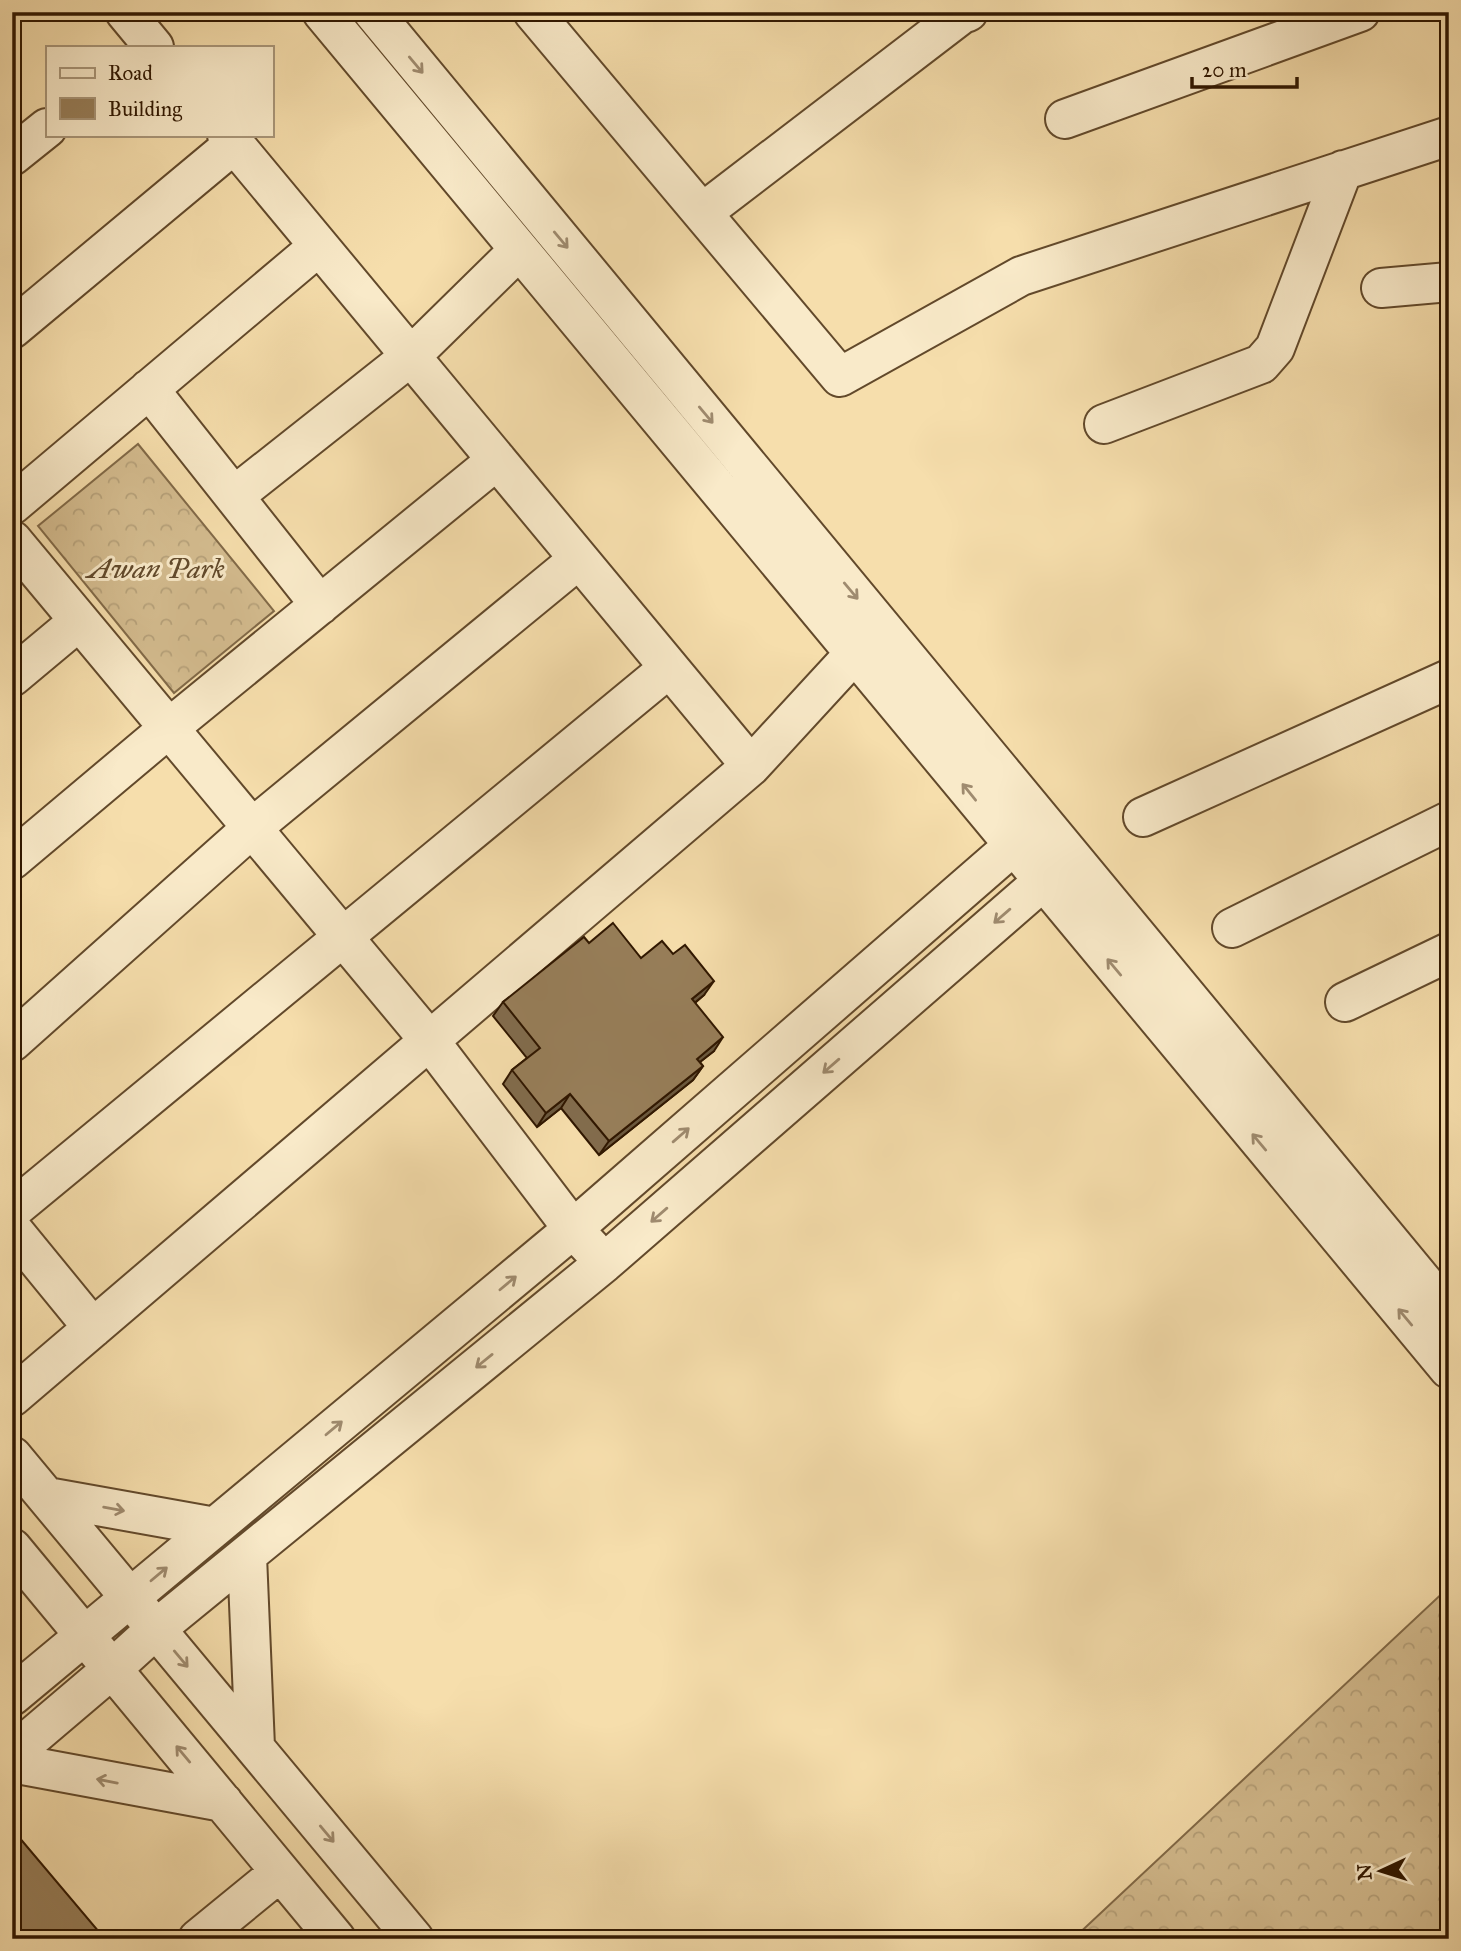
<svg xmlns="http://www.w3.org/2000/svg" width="1461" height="1951" font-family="'IM FELL Great Primer',serif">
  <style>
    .forest { fill: url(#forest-crowns); stroke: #826a48; stroke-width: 2 }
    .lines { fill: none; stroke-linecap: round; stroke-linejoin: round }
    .street-casing { stroke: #62492b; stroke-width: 42 }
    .street { stroke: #f9eac9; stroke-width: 38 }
    .wall { fill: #826c4d; stroke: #301700; stroke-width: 2 }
    .shaded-wall { fill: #6a583e; stroke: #301700; stroke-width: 2 }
    .building { fill: #977e59; stroke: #301700; stroke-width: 2 }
    .oneway { stroke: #9f8b6f }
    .labels { text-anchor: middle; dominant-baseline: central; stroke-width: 6; stroke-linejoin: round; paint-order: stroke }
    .park-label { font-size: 28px; font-style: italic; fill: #61492b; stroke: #f9eac9 }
  </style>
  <defs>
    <pattern id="forest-crowns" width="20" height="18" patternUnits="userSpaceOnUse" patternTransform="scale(1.75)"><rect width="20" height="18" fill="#d4bc8f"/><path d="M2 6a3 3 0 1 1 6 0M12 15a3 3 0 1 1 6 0" fill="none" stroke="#b6a17a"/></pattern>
  </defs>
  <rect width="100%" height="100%" fill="#f6deac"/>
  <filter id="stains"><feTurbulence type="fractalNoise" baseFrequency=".00286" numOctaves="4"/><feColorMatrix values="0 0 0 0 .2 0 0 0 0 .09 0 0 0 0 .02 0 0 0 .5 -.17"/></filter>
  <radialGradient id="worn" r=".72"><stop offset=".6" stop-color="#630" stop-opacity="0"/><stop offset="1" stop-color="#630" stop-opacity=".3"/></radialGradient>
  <path class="forest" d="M 138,444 L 274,611 L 174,693 L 38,526 Z
    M 1449,1587 L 1449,1939 L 1073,1939 Z"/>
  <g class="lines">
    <defs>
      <path id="street" d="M 125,12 L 154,47
        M 322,12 L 1449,1369
        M 373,12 L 1449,1313
        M 533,12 L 840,377 L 1021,276 L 1449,136
        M 1065,119 L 1360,12
        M 227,135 L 751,766
        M 12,156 L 47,128
        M 702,213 L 962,14 L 968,12
        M 1381,288 L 1449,282
        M 12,329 L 234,144
        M 149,389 L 320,605
        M 1104,424 L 1261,364 L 1275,348 L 1343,170
        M 234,496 L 411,356 L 519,250
        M 12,505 L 319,246
        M 12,540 L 429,1040 L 573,1229 L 591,1248
        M 12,677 L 79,621
        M 1143,817 L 1449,679
        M 12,860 L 169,728 L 497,460
        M 1232,928 L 1449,821
        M 1345,1002 L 1449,952
        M 12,1042 L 252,828 L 579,559
        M 12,1210 L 669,668
        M 12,1229 L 93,1328
        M 12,1397 L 751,766 L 855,653
        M 12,1456 L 414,1939
        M 47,1497 L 215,1527
        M 12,1548 L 336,1939
        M 247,1556 L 255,1747
        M 12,1696 L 573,1229 L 1013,846 L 1028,825
        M 12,1754 L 112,1669 L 156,1629 L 604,1263 L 1042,882 L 1058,860
        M 12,1763 L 223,1802
        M 198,1939 L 280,1872"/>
    </defs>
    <use href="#street" class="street-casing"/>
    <use href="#street" class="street"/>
  </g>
  <path class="wall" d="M 589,943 L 641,958 L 704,995 L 695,1003 L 714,1051 L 700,1062 L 703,1066 L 693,1080 L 599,1155 L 561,1108 L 537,1127 L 503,1084 L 512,1070 L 527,1058 L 493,1016 L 503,1002 Z"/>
  <path class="shaded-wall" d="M 714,981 L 704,995 L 682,1013 L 692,999 Z
    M 723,1037 L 714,1051 L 687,1072 L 697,1059 Z
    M 703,1066 L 693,1080 L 599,1155 L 609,1141 Z
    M 570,1094 L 561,1108 L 537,1127 L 546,1113 Z"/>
  <path class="building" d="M 613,923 L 641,958 L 662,941 L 673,954 L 685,945 L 714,981 L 692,999 L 723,1037 L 697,1059 L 703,1066 L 609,1141 L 570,1094 L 546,1113 L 512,1070 L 540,1048 L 503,1002 L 584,937 L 589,943 Z
    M 18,1836 L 105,1939 L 12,1939 L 12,1841 Z"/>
  <defs><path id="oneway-shaft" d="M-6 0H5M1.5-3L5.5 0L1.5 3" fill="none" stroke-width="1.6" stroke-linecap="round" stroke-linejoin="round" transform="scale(1.75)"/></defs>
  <g class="oneway">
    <use href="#oneway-shaft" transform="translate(416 65) rotate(50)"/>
    <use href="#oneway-shaft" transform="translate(561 240) rotate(50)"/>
    <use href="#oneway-shaft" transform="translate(706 415) rotate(50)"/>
    <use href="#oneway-shaft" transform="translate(851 591) rotate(50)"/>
    <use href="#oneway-shaft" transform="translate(969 792) rotate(-129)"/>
    <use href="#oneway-shaft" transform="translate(1002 916) rotate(139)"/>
    <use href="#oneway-shaft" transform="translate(1114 967) rotate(-130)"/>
    <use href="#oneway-shaft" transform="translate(831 1066) rotate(139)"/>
    <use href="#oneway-shaft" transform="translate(681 1135) rotate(-41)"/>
    <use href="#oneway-shaft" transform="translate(1259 1142) rotate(-130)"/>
    <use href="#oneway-shaft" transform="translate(659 1215) rotate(139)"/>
    <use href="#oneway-shaft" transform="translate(508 1283) rotate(-40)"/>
    <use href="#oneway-shaft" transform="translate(1405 1317) rotate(-130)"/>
    <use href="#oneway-shaft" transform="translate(484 1361) rotate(141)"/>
    <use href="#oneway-shaft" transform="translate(334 1428) rotate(-40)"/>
    <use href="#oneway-shaft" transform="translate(114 1509) rotate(10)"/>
    <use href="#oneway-shaft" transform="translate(159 1574) rotate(-40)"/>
    <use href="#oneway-shaft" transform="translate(181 1659) rotate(50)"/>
    <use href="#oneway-shaft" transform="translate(183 1754) rotate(-130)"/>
    <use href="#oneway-shaft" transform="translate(107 1781) rotate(-169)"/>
    <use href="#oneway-shaft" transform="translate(327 1834) rotate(50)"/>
  </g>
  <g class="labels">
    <g class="park-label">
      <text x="156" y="568">Awan Park</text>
    </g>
  </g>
  <rect width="1461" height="1951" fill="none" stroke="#f6deac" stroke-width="42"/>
  <rect x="14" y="14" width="1433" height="1923" fill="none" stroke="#301700" stroke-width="3.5"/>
  <rect x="21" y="21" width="1419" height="1909" fill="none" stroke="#301700" stroke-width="2"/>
  <rect x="46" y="46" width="228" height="91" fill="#f9eac9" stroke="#a99679" stroke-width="2"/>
  <rect x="60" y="68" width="35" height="10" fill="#f9eac9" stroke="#a99679" stroke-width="2"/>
  <text x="108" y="80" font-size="21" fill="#301700">Road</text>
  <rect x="60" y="98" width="35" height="21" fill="#977e59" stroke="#a99679" stroke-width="2"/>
  <text x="108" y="116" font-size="21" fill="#301700">Building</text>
  <g transform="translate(1381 1871) rotate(266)" stroke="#f9eac9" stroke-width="5" paint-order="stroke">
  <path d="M0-5L12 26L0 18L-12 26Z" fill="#301700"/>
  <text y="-10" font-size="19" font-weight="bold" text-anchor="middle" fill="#301700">N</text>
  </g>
  <path d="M1192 77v10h105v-10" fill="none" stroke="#301700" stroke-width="3.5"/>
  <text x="1202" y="77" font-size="21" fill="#301700" stroke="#f9eac9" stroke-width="5" paint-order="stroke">20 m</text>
  <rect width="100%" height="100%" filter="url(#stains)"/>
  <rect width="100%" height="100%" fill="url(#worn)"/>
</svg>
